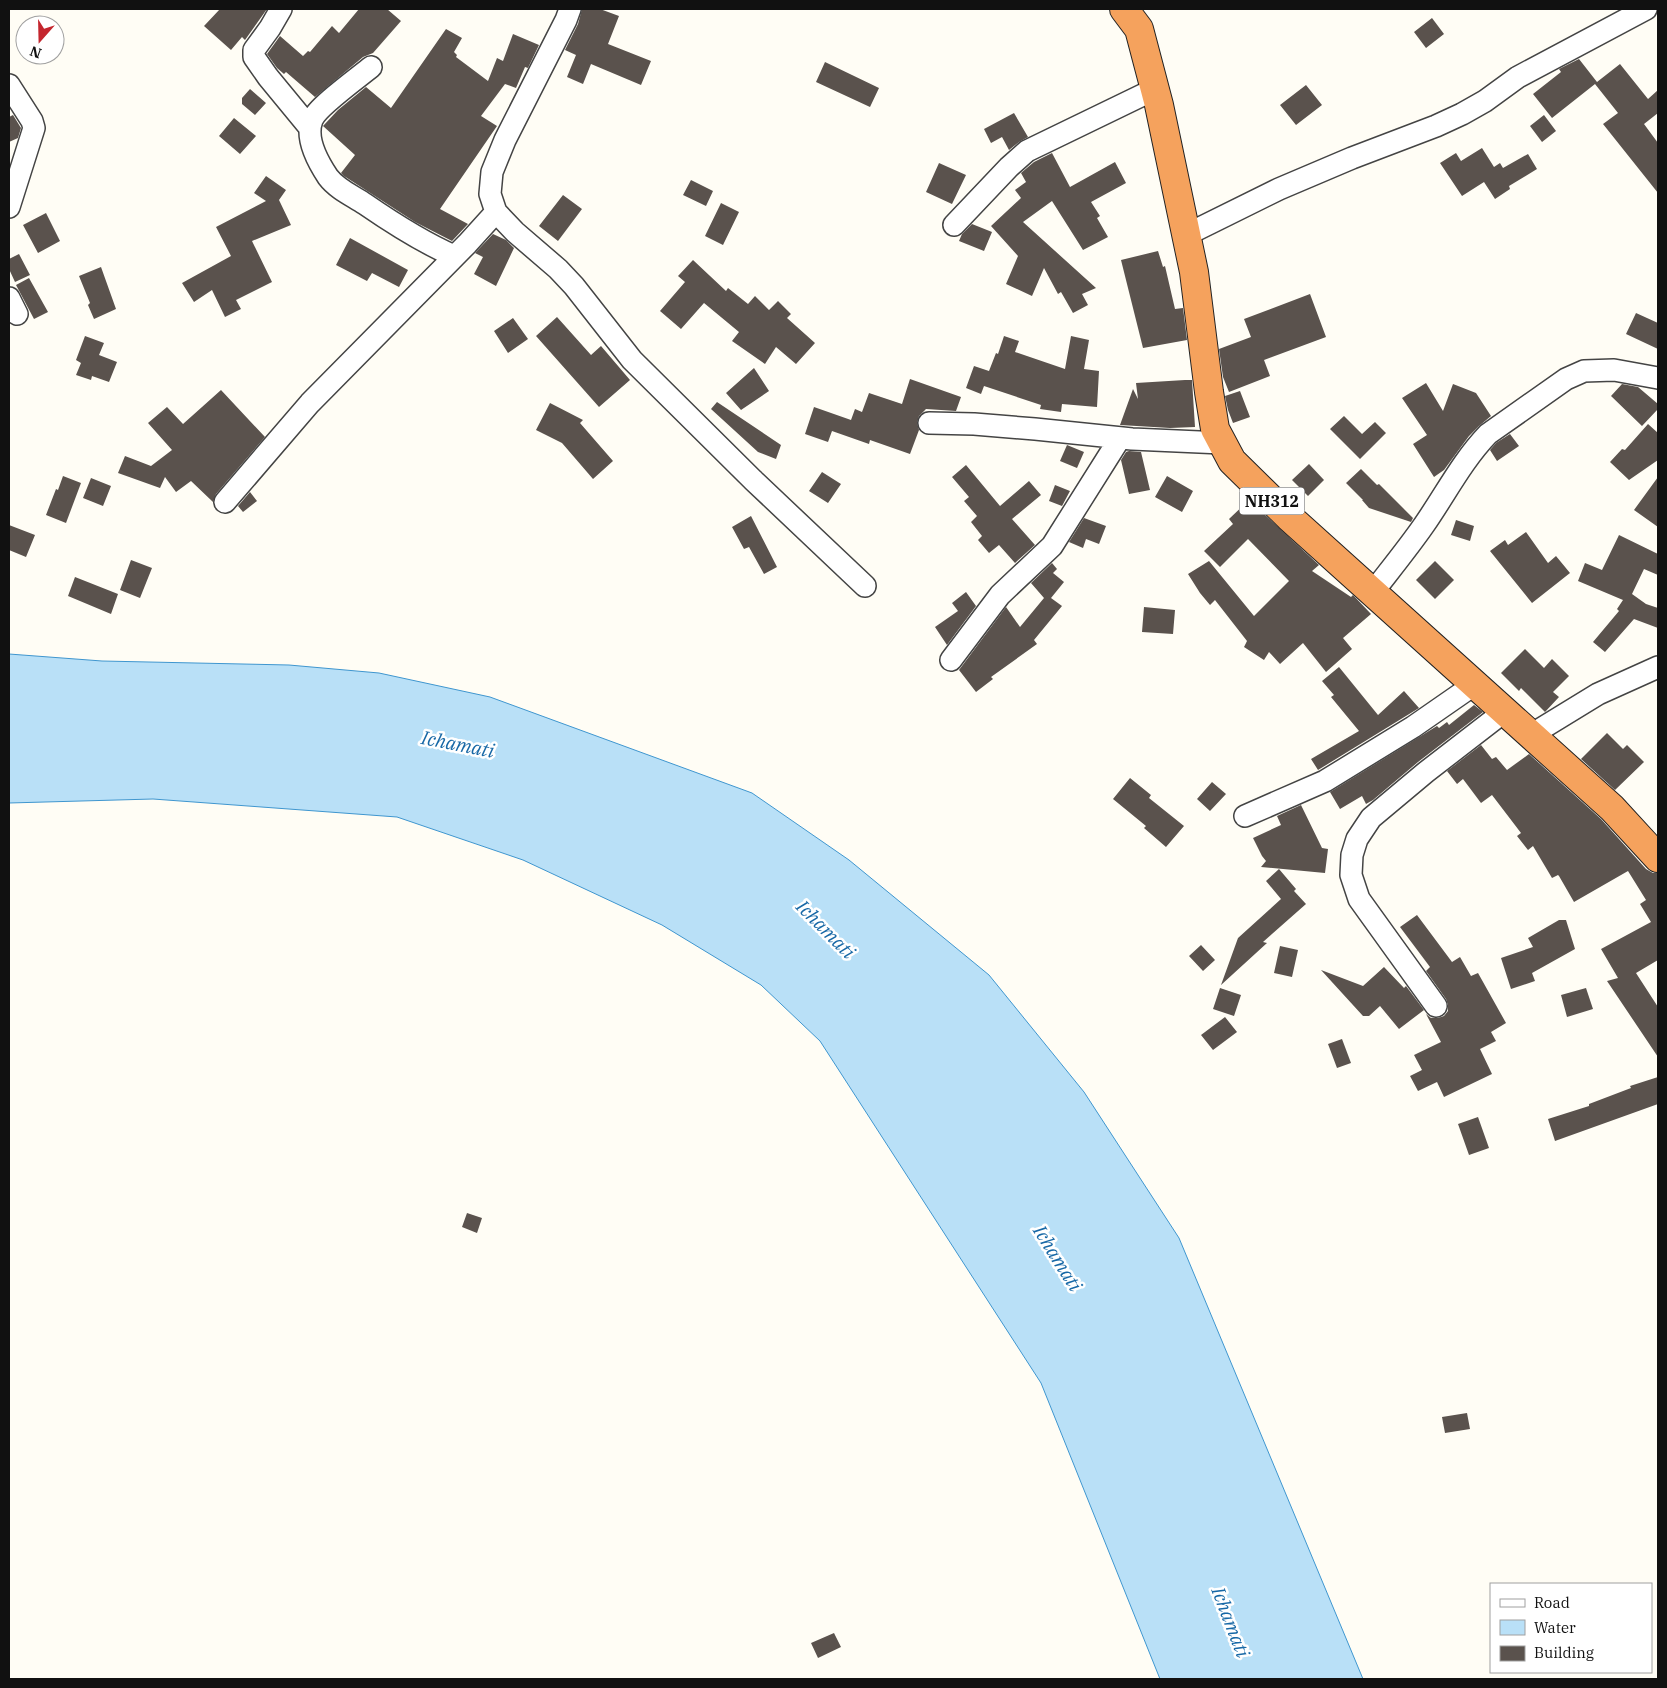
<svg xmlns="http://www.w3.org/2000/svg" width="1667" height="1688" font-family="'IBM Plex Serif',serif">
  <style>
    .water { fill: #b9e0f7; stroke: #3f96cf }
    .building { fill: #5a524d }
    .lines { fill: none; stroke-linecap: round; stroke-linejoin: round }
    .street-casing { stroke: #444; stroke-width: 24 }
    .highway-casing { stroke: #222; stroke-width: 30 }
    .street { stroke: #fff; stroke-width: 21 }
    .highway { stroke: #f5a25d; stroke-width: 28 }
    .labels { text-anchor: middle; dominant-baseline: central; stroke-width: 5; stroke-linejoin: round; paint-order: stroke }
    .shield { fill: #fff; stroke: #585858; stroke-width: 1 }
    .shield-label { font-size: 16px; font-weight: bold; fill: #111 }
    .water-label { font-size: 19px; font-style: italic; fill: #1768a6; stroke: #fff }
  </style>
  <rect width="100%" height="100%" fill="#fffdf5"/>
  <path class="water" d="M 9,654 L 102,661 L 289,665 L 379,673 L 490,697 L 752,793 L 849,860 L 989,975 L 1084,1092 L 1179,1238 L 1363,1679 L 1160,1679 L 1041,1383 L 820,1041 L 761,985 L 662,925 L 523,860 L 397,817 L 153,799 L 9,803 Z"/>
  <path class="building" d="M 220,9 L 267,9 L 245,40 L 242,37 L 231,50 L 204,26 Z
    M 359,9 L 387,9 L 401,21 L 373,53 L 363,57 L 315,97 L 286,72 L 284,74 L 277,68 L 267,54 L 280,36 L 303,56 L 308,51 L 310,52 L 332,26 L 339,33 Z
    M 582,9 L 600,9 L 619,16 L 608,44 L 651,61 L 641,85 L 591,64 L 583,84 L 567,77 L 576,55 L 565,50 L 578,24 Z
    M 1432,18 L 1444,34 L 1426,48 L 1414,32 Z
    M 446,29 L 462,38 L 454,52 L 457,55 L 456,57 L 488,81 L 497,58 L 503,61 L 513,34 L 539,45 L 528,68 L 525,67 L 516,88 L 505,84 L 481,116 L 497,126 L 440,209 L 468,224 L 452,241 L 415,222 L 344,176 L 341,173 L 355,155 L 323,126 L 338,110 L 366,87 L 391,108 Z
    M 1579,59 L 1597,82 L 1620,64 L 1648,99 L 1658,90 L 1658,113 L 1644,124 L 1658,143 L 1658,193 L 1603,124 L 1618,113 L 1595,84 L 1552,118 L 1533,94 L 1561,72 L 1559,69 Z
    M 825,62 L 879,88 L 870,107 L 816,82 Z
    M 1306,85 L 1322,105 L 1296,125 L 1280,105 Z
    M 250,89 L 266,103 L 255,115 L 242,104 L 242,98 Z
    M 1014,113 L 1028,137 L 1019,142 L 1009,150 L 1002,137 L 991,143 L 984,129 Z
    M 13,115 L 21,128 L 18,138 L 9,142 L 9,117 Z
    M 1544,115 L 1556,131 L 1542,142 L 1530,126 Z
    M 234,118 L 256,136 L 240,154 L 219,136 Z
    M 1482,148 L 1494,167 L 1500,163 L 1503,168 L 1528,154 L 1537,169 L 1509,186 L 1510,189 L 1495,199 L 1484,182 L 1462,196 L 1440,163 L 1456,153 L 1461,161 Z
    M 1052,153 L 1070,187 L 1115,162 L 1126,183 L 1091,202 L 1100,216 L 1097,218 L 1108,237 L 1083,250 L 1052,201 L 1023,222 L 1096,288 L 1082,294 L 1088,305 L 1073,313 L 1061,292 L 1058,294 L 1044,268 L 1032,296 L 1006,284 L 1018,256 L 991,226 L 1021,198 L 1015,190 L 1026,182 L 1021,173 L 1034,162 Z
    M 939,163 L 966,175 L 952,204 L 926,192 Z
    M 266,176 L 286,190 L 279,200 L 291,225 L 252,241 L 272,282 L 236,300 L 241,309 L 225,317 L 212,290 L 194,302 L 182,283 L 231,256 L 216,227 L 266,201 L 254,193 Z
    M 691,180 L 713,191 L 706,206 L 683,195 Z
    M 563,195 L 582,209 L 558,241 L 539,226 Z
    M 721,203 L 739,212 L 723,245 L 705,236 Z
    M 46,213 L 60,241 L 38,253 L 23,225 Z
    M 972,224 L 992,232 L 984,251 L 959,241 L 962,234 Z
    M 493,234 L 506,240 L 514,248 L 496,286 L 474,274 L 483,257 L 475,253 Z
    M 350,238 L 408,270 L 399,287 L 372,273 L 367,281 L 336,265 Z
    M 1158,251 L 1163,267 L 1165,266 L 1175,309 L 1183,308 L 1187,340 L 1143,348 L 1121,260 Z
    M 19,254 L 30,275 L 15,282 L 9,269 L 9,259 Z
    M 693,260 L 726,291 L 728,288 L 748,304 L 755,296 L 769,310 L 778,301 L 791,314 L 787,318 L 815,343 L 796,364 L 776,347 L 765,364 L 732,341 L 739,332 L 704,303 L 681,329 L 660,311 L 685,282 L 678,276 Z
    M 101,267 L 116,309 L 94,319 L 88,305 L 90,303 L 79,276 Z
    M 29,278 L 48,312 L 34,319 L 16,285 Z
    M 1310,294 L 1326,337 L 1264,360 L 1270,376 L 1229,392 L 1223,377 L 1219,349 L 1251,337 L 1244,319 Z
    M 1636,313 L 1658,323 L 1658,349 L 1626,334 Z
    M 557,317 L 591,355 L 601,346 L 630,380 L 599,407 L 536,336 Z
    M 513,318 L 528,339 L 508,353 L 494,331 Z
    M 85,336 L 104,343 L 99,355 L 117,362 L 109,382 L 92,376 L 91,380 L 76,375 L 81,363 L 76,360 Z
    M 1004,336 L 1019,341 L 1015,352 L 1065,369 L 1071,336 L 1089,340 L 1084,369 L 1099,371 L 1097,407 L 1062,404 L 1061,412 L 1040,409 L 1041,405 L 984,386 L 981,394 L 966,388 L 974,366 L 989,371 L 996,353 L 998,354 Z
    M 754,368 L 769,391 L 741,410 L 726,393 Z
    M 910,379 L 961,397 L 956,411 L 926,409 L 919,416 L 917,423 L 919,430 L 910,454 L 870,440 L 869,444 L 832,431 L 828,442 L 805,434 L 814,407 L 851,420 L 855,409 L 862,412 L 869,393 L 902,404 Z
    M 1185,380 L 1192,380 L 1195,427 L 1170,428 L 1120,425 L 1133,389 L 1138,399 L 1136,383 Z
    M 1426,383 L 1443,411 L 1453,384 L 1476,393 L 1491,416 L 1479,426 L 1469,436 L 1444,470 L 1434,477 L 1413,444 L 1427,435 L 1402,398 Z
    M 1622,384 L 1638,387 L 1658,404 L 1658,409 L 1642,426 L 1611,396 Z
    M 221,390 L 265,437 L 216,494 L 213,502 L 191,481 L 176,492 L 165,477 L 160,488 L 118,473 L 125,456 L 151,466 L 172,450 L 148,423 L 167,407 L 183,424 Z
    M 1240,391 L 1250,417 L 1233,423 L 1228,410 L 1225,396 Z
    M 717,402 L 781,445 L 776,459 L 758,452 L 711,409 Z
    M 550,403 L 583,420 L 580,423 L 613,461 L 593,479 L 562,443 L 536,430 Z
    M 1344,416 L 1362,434 L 1375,422 L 1386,433 L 1360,459 L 1330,429 Z
    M 1648,424 L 1658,433 L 1658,460 L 1629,480 L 1610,462 L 1622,449 L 1625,450 Z
    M 1510,434 L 1519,446 L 1497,461 L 1490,450 L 1496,443 Z
    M 1067,445 L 1084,452 L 1077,468 L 1060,461 Z
    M 1129,451 L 1141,452 L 1150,490 L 1129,494 L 1121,460 L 1126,452 Z
    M 1309,464 L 1324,480 L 1308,496 L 1292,480 Z
    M 966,465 L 1000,506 L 1029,481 L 1041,495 L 1012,519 L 1035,545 L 1015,563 L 999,545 L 989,553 L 978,540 L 982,536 L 971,522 L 977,516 L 964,501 L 969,497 L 952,477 Z
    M 1361,469 L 1377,485 L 1379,484 L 1413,518 L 1411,522 L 1369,508 L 1362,500 L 1363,500 L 1346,483 Z
    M 822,472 L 841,484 L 828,503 L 809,491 Z
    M 63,476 L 81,483 L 66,523 L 46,515 L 56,489 L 58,490 Z
    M 1167,476 L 1193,491 L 1182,512 L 1155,497 Z
    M 1658,477 L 1658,527 L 1634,510 Z
    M 91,478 L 111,486 L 103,506 L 83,498 Z
    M 1055,485 L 1070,491 L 1062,506 L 1049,501 Z
    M 250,492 L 257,501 L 243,512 L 238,506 Z
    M 1249,500 L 1319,565 L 1312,571 L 1351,597 L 1353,595 L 1371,614 L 1343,638 L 1352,649 L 1326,672 L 1303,643 L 1280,664 L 1269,652 L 1264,660 L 1244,647 L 1247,641 L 1215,600 L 1210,605 L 1200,593 L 1188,574 L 1209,561 L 1254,616 L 1289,581 L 1248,539 L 1220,567 L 1204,551 L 1233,524 L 1229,519 Z
    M 751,516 L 777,567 L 764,574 L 749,547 L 744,549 L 732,527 Z
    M 1084,518 L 1106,526 L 1099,544 L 1086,539 L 1083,548 L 1069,542 Z
    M 1456,520 L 1474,526 L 1470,541 L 1451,535 Z
    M 9,525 L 35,535 L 26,557 L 9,550 Z
    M 1526,532 L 1548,563 L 1556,556 L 1570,573 L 1532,603 L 1490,551 L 1505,540 L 1508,545 Z
    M 1619,535 L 1658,554 L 1658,575 L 1644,569 L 1632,594 L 1646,604 L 1658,608 L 1658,628 L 1634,619 L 1605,652 L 1593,642 L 1619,611 L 1617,609 L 1623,600 L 1578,581 L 1585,563 L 1602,570 Z
    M 131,560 L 152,568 L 140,598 L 120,590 Z
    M 1435,561 L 1454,580 L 1435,599 L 1416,580 Z
    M 1052,563 L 1057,569 L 1053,573 L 1064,582 L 1051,598 L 1062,606 L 1034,640 L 1037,644 L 991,677 L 993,679 L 976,692 L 959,670 L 1006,607 L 1020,627 L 1044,598 L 1031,583 Z
    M 75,577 L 118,594 L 111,614 L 68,596 Z
    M 966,592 L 976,606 L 947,645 L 935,627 L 958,611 L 952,603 Z
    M 1144,607 L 1175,610 L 1173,634 L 1142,632 Z
    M 1525,649 L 1544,668 L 1552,659 L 1569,676 L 1553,692 L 1559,697 L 1545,712 L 1521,688 L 1519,691 L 1501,673 Z
    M 1339,667 L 1378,715 L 1404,691 L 1419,708 L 1318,770 L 1311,759 L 1359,731 L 1331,697 L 1334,695 L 1322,681 Z
    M 1474,705 L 1483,712 L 1418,762 L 1373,800 L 1366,804 L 1362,796 L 1340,809 L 1330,792 L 1437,726 L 1439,728 L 1447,722 L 1449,725 Z
    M 1607,733 L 1623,749 L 1627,745 L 1644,762 L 1615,790 L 1581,759 Z
    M 1481,745 L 1492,759 L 1496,757 L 1507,770 L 1529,754 L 1601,819 L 1646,869 L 1653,873 L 1658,873 L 1658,960 L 1636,973 L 1658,1007 L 1658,1057 L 1607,981 L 1618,978 L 1601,949 L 1651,922 L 1640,904 L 1646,900 L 1628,871 L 1574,902 L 1559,876 L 1558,875 L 1552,878 L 1533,846 L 1528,850 L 1517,836 L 1521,833 L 1492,795 L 1481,803 L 1463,779 L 1457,784 L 1447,771 Z
    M 1130,778 L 1151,795 L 1149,798 L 1184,826 L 1166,847 L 1144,828 L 1146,826 L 1113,799 Z
    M 1212,782 L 1226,794 L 1210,811 L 1197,799 Z
    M 1301,805 L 1322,848 L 1328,849 L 1325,873 L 1261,867 L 1266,861 L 1262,856 L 1253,838 L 1281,825 L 1277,816 Z
    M 1279,869 L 1296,889 L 1294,891 L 1306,904 L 1263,942 L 1267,943 L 1221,985 L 1238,938 L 1281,899 L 1266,881 Z
    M 1417,915 L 1452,962 L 1460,957 L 1471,976 L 1478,973 L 1506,1023 L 1491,1032 L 1496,1041 L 1480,1049 L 1492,1074 L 1444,1097 L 1437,1082 L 1418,1091 L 1410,1076 L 1422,1070 L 1414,1055 L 1441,1042 L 1426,1014 L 1431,1018 L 1438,1018 L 1444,1016 L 1448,1011 L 1448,1005 L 1446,999 L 1426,971 L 1430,967 L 1400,927 Z
    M 1559,920 L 1566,920 L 1575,949 L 1532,973 L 1535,981 L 1511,989 L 1501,958 L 1533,947 L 1528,938 Z
    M 1201,945 L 1215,960 L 1203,971 L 1189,956 Z
    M 1280,946 L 1298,950 L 1292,977 L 1274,973 Z
    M 1384,967 L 1404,988 L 1406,986 L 1424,1010 L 1399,1029 L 1380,1006 L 1369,1016 L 1363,1016 L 1321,970 L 1363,986 Z
    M 1220,988 L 1241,995 L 1234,1016 L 1213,1009 Z
    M 1586,988 L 1593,1009 L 1567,1017 L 1561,995 Z
    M 1225,1017 L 1237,1032 L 1213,1050 L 1201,1035 Z
    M 1342,1039 L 1351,1063 L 1337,1068 L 1328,1044 Z
    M 1658,1077 L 1658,1104 L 1555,1141 L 1548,1119 L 1589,1106 L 1589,1104 L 1631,1088 L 1630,1086 Z
    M 1478,1117 L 1489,1148 L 1469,1155 L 1458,1124 Z
    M 467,1213 L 482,1218 L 477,1233 L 462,1227 Z
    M 1467,1413 L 1470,1429 L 1445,1433 L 1442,1417 Z
    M 834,1633 L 841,1647 L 818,1658 L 811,1643 Z"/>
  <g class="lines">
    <defs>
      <path id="street" d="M 281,9 L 270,28 L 254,50 L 254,57 L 268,77 L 310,128
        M 570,9 L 566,20 L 505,140 L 492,172 L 490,194 L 496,212 L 515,232 L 558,269 L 574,286 L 632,360 L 753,480 L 865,586
        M 371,67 C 359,77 317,107 312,120 C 305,138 318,162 328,177 C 337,189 353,196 365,204 C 394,224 422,242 454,256
        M 9,85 L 32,121 L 34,128 L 9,207
        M 954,225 L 1009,167 L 1027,151 L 1155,89
        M 1186,235 L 1279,189 L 1352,158 L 1436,126 L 1462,114 L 1485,101 L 1518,77 L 1646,9
        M 9,298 L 17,314
        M 929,423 L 974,424 L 1035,429 L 1132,439 L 1222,443
        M 225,502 L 310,403 L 467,244 L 496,212
        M 1373,592 C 1390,570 1408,548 1424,525 C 1445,495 1462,461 1488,434 L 1566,379 L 1584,371 L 1614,370 L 1658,378
        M 951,660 L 1000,595 L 1052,546 L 1120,438
        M 1531,735 L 1598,694 L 1658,667
        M 1245,816 L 1325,781 L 1413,727 L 1475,684
        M 1436,1006 L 1359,899 L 1351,875 L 1352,855 L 1357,839 L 1371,818 L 1426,772 L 1505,711"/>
      <path id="highway" d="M 1124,9 L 1139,29 L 1159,105 L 1194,272 L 1209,392 L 1215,429 L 1232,461 L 1289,517 L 1612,808 L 1658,858"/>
    </defs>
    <use href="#street" class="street-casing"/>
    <use href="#highway" class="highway-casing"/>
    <use href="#street" class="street"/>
    <use href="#highway" class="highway"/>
  </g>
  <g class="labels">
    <rect class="shield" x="1239.5" y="487.5" width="65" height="27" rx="4"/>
    <g class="shield-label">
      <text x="1272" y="501">NH312</text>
    </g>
    <g class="water-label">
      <text transform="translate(458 744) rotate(11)">Ichamati</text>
      <text transform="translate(826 929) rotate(45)">Ichamati</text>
      <text transform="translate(1058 1258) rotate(58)">Ichamati</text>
      <text transform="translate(1231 1622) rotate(69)">Ichamati</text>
    </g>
  </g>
  <rect width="1667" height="1688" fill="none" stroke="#111111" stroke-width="20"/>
  <rect x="1490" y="1583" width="162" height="90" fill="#ffffff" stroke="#a0a0a0"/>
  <rect x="1500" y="1599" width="25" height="8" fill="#ffffff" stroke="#a0a0a0"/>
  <text x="1534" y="1608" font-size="15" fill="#111111">Road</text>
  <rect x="1500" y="1620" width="25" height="15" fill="#b9e0f7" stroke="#a0a0a0"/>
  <text x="1534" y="1633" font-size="15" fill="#111111">Water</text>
  <rect x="1500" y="1646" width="25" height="15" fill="#5a524d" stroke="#a0a0a0"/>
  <text x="1534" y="1658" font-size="15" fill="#111111">Building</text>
  <g transform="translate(40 40) rotate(200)"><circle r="24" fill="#ffffff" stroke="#a0a0a0"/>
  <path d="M0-4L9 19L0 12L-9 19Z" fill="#c4262e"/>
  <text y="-8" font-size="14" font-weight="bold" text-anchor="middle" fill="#111111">N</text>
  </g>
</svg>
